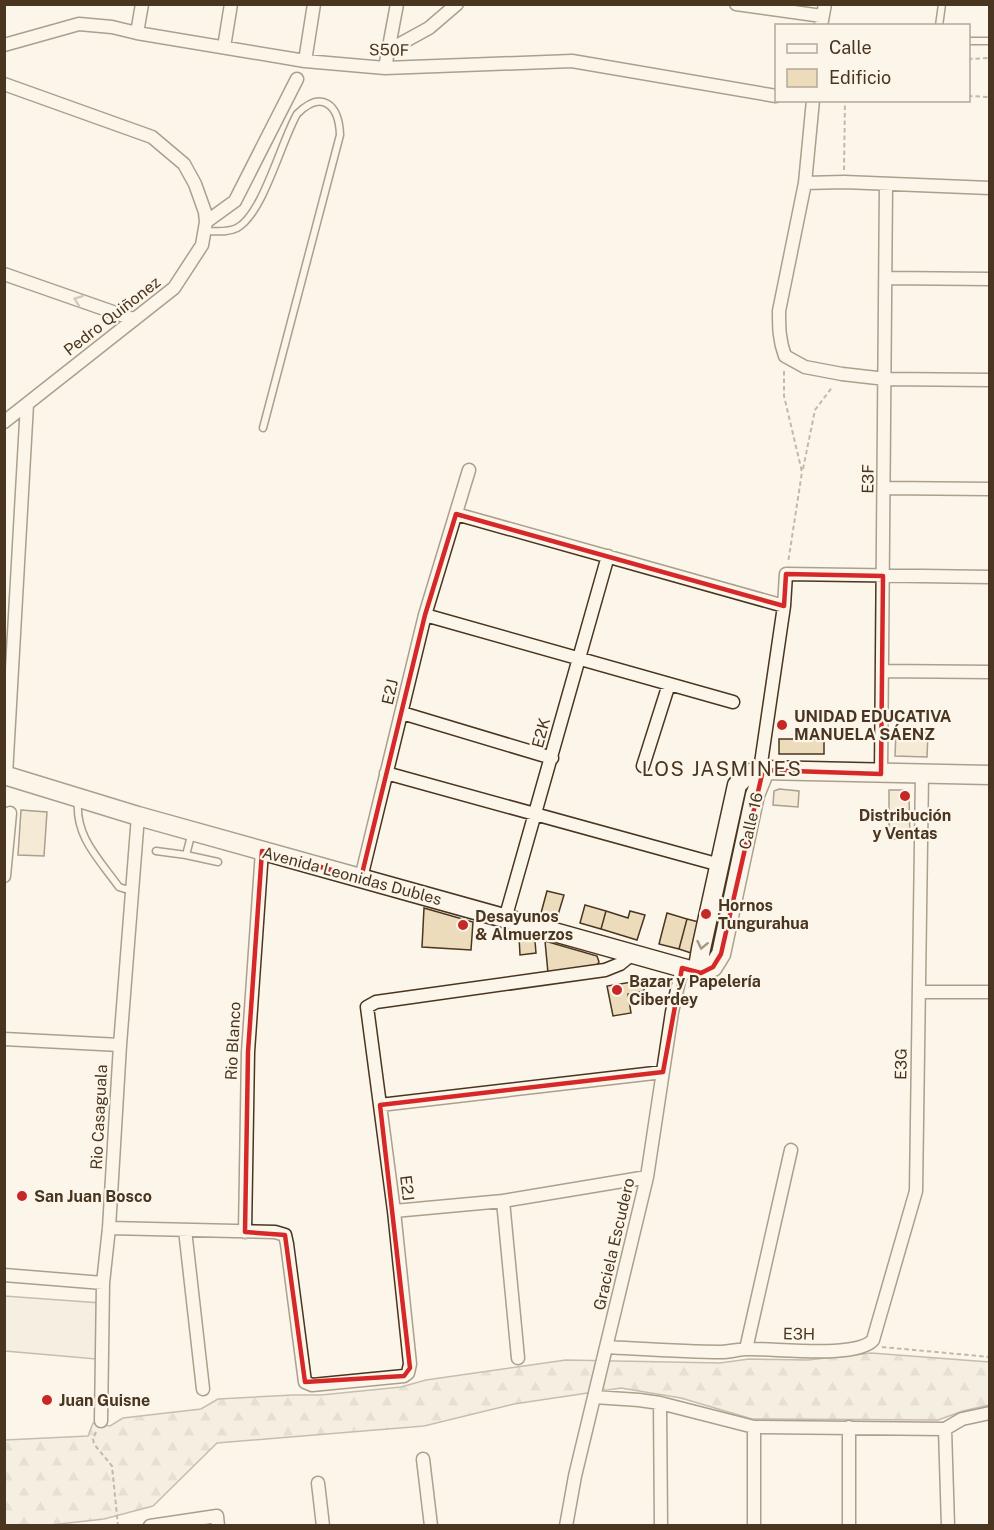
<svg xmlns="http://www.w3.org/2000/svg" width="994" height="1530" font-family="'Public Sans',sans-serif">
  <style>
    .forest { fill: url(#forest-firs); stroke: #887966; stroke-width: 1.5 }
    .pitch { fill: #ede6d9; stroke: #887966; stroke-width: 1.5 }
    .building { fill: #ecdcbc; stroke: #4a3520; stroke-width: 1.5 }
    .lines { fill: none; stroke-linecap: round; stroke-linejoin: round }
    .lane-casing { stroke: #4a3520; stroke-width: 9 }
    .street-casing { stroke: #4a3520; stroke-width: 15 }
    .secondary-casing { stroke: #4a3520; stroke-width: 21 }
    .path { stroke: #7f6f5c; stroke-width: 2; stroke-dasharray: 4.5 3; stroke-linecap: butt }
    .lane { stroke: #fbf6e9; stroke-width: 6 }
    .street { stroke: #fbf6e9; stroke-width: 12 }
    .secondary { stroke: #fbf6e9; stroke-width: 18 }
    .oneway { stroke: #a29684 }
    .marked { fill: none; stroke: #d62828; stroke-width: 4.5; stroke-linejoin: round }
    .poi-dot { fill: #c62828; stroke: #fbf6e9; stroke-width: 2 }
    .labels { text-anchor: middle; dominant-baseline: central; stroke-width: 4.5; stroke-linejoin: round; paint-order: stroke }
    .street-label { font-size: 16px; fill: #4a3520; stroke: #fbf6e9 }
    .poi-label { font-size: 16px; font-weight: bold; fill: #4a3520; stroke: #fbf6e9; text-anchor: start }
    .quarter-label { font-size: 20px; letter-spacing: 1.5px; fill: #4a3520; stroke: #fbf6e9 }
  </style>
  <defs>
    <pattern id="forest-firs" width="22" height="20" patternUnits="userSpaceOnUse" patternTransform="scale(1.5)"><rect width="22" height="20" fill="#ede6d9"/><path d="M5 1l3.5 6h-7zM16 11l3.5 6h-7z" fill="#cdc6ba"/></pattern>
  </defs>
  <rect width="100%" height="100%" fill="#fbf6e9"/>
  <path class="forest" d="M 871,1353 L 989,1362 L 989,1405 L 963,1411 L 938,1420 L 752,1419 L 681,1398 L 621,1388 L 514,1404 L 424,1426 L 217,1443 L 153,1506 L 104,1519 L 51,1525 L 5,1526 L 5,1440 L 88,1436 L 93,1423 L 110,1426 L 123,1418 L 201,1409 L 218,1399 L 293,1395 L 321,1395 L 401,1387 L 426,1380 L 566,1360 L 720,1363 L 749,1359 L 808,1360 Z"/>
  <path class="pitch" d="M 4,1296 L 101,1303 L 96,1359 L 5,1351 Z"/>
  <path class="building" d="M 896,732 L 928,733 L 927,757 L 895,756 Z
    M 779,739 L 824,739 L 824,754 L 779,754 Z
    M 779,789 L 799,791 L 798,807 L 773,805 L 774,791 Z
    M 889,790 L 903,790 L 909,796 L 910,839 L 889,839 Z
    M 21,810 L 47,812 L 44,856 L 18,855 Z
    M 547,891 L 564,895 L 557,918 L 541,913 Z
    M 585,905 L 606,911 L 601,929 L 580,923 Z
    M 424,908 L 473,922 L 471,950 L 422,947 Z
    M 606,911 L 628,918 L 630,911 L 645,915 L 637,940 L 601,929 Z
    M 667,913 L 687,919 L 679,949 L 659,944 Z
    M 687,919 L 699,922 L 691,953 L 679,949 Z
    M 519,936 L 535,941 L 536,953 L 520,955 Z
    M 545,941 L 597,956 L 599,962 L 596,967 L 548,973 Z
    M 632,982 L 640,985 L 645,991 L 628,994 L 631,1013 L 613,1016 L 607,986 Z"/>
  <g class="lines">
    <defs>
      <path id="lane" d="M 939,26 L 942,4
        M 968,41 L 990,41
        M 205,231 C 215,231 227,233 237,228 C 263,214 281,142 297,114 C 322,89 339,105 340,135 L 263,428
        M 78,801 C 75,837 99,859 119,887 L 125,889 L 131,888
        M 156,851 L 186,855 L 192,832
        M 186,855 L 218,862"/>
      <path id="street" d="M 736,4 L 822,16
        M 821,26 L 825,4
        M 137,33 L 142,4
        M 4,45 L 79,24 L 112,27 L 137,33 L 305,61 L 385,68 L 572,61 L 776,96
        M 224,47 L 231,4
        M 389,50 L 429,28 L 457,4
        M 305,61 L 314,4
        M 385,68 L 397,4
        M 4,84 L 152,137 L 184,164 L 195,184 L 205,212 L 206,222 L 202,245 L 174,288 L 4,422
        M 813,100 L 805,183 L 779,311 C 779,327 779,340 785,356 L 805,367 L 842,374 L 886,379 L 990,380
        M 805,183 L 844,182 L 990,188
        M 206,222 L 235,201 L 297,79
        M 4,274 L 133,319
        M 887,278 L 990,279
        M 884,488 L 990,489
        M 456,514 L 784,606
        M 425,615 L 733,702
        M 883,671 L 990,672
        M 402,713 L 552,758
        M 643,766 L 669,684
        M 760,770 L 784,606 L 786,574 L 990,577
        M 386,773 L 720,865
        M 881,774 L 886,184
        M 6,775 L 27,404
        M 4,876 L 10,813
        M 361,878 L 425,615 L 469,470
        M 505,919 L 608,556
        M 919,992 L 990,992
        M 4,1039 L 120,1045
        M 380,1105 L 663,1072
        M 503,1201 L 518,1358
        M 394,1211 L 503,1201 L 647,1177
        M 109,1228 L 275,1232 L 285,1235 L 287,1244 L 305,1382 L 312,1385 L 404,1376 L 408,1373 L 410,1364 L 394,1211 L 367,1007 L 376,1002 L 605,970 L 620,964 L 631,955
        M 185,1230 L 203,1389
        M 245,1232 L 248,1052 L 262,851
        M 4,1275 L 103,1283
        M 606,1347 C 644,1349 683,1352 721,1352 C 730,1352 739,1349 748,1349 C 775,1348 856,1359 873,1340 L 916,1191 L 922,774
        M 746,1349 L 791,1150
        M 594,1397 L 639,1400 L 660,1403 L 754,1427 L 945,1429 L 962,1419 L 990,1413
        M 660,1403 L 661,1526
        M 101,1421 L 103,1283 L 109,1228 L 120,1045 L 138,816
        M 754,1427 L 754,1526
        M 849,1427 L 849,1526
        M 945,1429 L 948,1526
        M 423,1459 L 431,1526
        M 318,1483 L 323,1526
        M 150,1526 L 217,1516 L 218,1526
        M 566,1526 L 575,1476 L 647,1177 L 672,1012 L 682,968"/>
      <path id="secondary" d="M 4,775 L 138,816 L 701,973
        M 701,973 L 699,961 L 701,949 L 737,785 L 748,774 L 760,770 L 990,775
        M 701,973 L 713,967 L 721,954 L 755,795 L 762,778 L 760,770"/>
    </defs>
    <use href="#lane" class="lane-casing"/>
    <use href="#street" class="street-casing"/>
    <use href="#secondary" class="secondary-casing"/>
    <path class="path" d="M 968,59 L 990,58
      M 968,96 L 990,97
      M 844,170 L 845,100
      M 784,371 L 784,396 L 802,472 L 788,563
      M 803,469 L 815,410 L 833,386
      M 882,1347 L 990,1357
      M 96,1432 L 93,1439 L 94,1444 L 112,1466 L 118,1526"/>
    <use href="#lane" class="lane"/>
    <use href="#street" class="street"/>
    <use href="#secondary" class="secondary"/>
  </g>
  <defs><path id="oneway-chevron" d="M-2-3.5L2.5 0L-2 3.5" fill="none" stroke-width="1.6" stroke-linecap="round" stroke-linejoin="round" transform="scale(1.5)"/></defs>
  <g class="oneway">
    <use href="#oneway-chevron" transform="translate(78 300) rotate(-160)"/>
    <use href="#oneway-chevron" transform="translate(702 945) rotate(102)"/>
  </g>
  <path d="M0 0H994V1530H0ZM 456,514 L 784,606 L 786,574 L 883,576 L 881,774 L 763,770 L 721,954 L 713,967 L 701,973 L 682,968 L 663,1072 L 380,1105 L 410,1368 L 404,1376 L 305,1382 L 285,1235 L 245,1232 L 248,1052 L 262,851 L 361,878 L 425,615 Z" fill="#fbf6e9" fill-opacity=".55" fill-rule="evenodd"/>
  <path class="marked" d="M 456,514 L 784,606 L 786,574 L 883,576 L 881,774 L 763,770 L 721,954 L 713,967 L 701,973 L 682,968 L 663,1072 L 380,1105 L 410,1368 L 404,1376 L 305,1382 L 285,1235 L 245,1232 L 248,1052 L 262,851 L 361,878 L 425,615 Z"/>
  <g class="poi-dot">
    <circle cx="782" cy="725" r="6"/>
    <circle cx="905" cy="796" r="6"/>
    <circle cx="706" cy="914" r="6"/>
    <circle cx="463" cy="925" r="6"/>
    <circle cx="617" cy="990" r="6"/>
    <circle cx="22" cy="1196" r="6"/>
    <circle cx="47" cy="1400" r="6"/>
  </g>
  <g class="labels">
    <g class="street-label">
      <text transform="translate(389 50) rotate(1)">S50F</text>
      <text transform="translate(112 316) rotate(-38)">Pedro Quiñonez</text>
      <text transform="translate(868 479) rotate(-89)">E3F</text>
      <text transform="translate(390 692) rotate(-77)">E2J</text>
      <text transform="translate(541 733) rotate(-75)">E2K</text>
      <text transform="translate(751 821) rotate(-77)">Calle 16</text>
      <text transform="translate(352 876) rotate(15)">Avenida Leonidas Dubles</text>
      <text transform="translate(233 1041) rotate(-87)">Rio Blanco</text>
      <text transform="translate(901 1064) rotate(-89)">E3G</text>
      <text transform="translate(99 1117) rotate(-87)">Rio Casaguala</text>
      <text transform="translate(407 1188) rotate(83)">E2J</text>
      <text transform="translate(614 1244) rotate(-77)">Graciela Escudero</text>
      <text transform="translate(799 1334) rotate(1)">E3H</text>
    </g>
    <g class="poi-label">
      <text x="794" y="716">UNIDAD EDUCATIVA<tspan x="794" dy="18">MANUELA SÁENZ</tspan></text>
      <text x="905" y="815" text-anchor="middle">Distribución<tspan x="905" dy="18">y Ventas</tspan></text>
      <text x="718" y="905">Hornos<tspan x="718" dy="18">Tungurahua</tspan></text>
      <text x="475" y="916">Desayunos<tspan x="475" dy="18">&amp; Almuerzos</tspan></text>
      <text x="629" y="981">Bazar y Papelería<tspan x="629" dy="18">Ciberdey</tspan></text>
      <text x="34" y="1196">San Juan Bosco</text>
      <text x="59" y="1400">Juan Guisne</text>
    </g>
    <g class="quarter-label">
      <text x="722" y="769">LOS JASMINES</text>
    </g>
  </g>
  <rect width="994" height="1530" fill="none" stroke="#4a3520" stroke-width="12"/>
  <rect x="775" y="24" width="195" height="78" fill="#fbf6e9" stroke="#b4a999" stroke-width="1.5"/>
  <rect x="787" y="44" width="30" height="9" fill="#fbf6e9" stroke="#b4a999" stroke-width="1.5"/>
  <text x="829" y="54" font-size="18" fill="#4a3520">Calle</text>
  <rect x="787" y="69" width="30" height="18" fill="#ecdcbc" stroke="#b4a999" stroke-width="1.5"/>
  <text x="829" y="84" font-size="18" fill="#4a3520">Edificio</text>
</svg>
